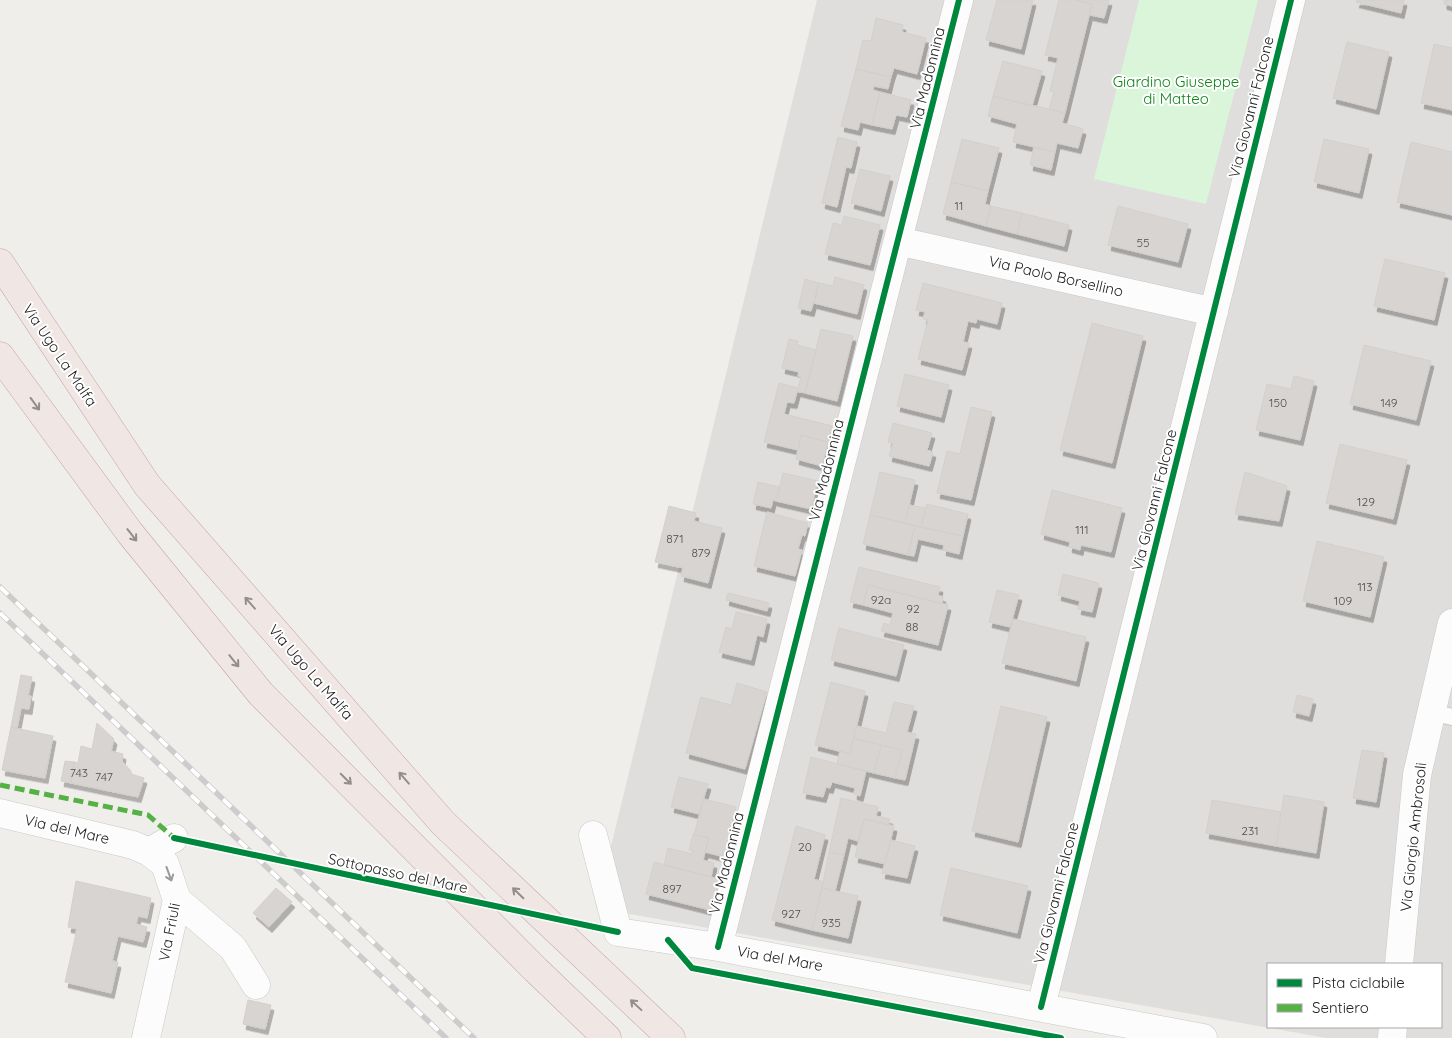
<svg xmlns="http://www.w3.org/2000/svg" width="1452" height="1038" font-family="Quicksand,sans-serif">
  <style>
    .residential { fill: #dfdedc; fill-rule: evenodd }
    .park { fill: #daf5da }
    .building { fill: #d7d4d2; stroke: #d3d0cc; filter: url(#shadow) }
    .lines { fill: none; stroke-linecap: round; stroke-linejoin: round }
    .service-casing { stroke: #c9c8c7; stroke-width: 18 }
    .minor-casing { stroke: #c9c8c7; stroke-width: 29 }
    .trunk-casing { stroke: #c5a2ac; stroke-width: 29 }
    .service { stroke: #fdfcfc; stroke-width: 16 }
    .minor { stroke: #fdfcfc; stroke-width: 28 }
    .trunk { stroke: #f0e6e4; stroke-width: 28 }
    .rail-casing { stroke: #ccc; stroke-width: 5.5 }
    .rail { stroke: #fff; stroke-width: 4; stroke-dasharray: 11; stroke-linecap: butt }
    .quiet { stroke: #55b145; stroke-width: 5; stroke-dasharray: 10 5; stroke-linecap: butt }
    .cycleway-casing { stroke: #fff; stroke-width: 9 }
    .cycleway { stroke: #00873e; stroke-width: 6 }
    .oneway { stroke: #938e8d }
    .oneway2 { stroke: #9a9a9a }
    .labels { text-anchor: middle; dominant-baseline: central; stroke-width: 4; stroke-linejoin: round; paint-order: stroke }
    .number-label { font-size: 12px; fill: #4f4e4e }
    .street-label { font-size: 15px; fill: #222; stroke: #fff }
    .park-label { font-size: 15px; fill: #0c8416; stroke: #fff }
  </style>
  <defs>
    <filter id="shadow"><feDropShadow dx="3" dy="5.5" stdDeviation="0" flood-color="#0004"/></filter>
  </defs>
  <rect width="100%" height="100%" fill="#f0eeeb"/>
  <path class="residential" d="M 817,0 L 1452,0 L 1452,1038 L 1326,1038 L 596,908 ZM 1268,964 L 1441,964 L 1441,1027 L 1268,1027 Z"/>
  <path class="park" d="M 1139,0 L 1258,0 L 1206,204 L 1094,179 Z"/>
  <path class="building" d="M 997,0 L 1033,0 L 1021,49 L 986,40 Z
    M 1059,0 L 1075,0 L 1092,4 L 1065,113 L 1049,109 L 1054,92 L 1050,91 L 1058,58 L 1045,55 Z
    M 1075,0 L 1109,0 L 1104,18 L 1090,15 L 1092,4 Z
    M 1357,0 L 1404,0 L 1401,13 L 1356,2 Z
    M 1444,0 L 1452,0 L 1452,6 L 1444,4 Z
    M 876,18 L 903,25 L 902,32 L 926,38 L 917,74 L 894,68 L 891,77 L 856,69 L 863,40 L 871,41 Z
    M 1347,42 L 1389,52 L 1376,109 L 1333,98 Z
    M 1434,44 L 1452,48 L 1452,110 L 1421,103 Z
    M 1003,61 L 1042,71 L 1032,106 L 993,96 Z
    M 856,69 L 891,77 L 888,89 L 874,86 L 873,90 L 880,92 L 872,125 L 860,122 L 858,130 L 841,126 Z
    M 880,92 L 911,100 L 907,117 L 896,115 L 892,129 L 872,125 Z
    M 993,96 L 1065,113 L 1062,123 L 1083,129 L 1078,148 L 1057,143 L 1055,152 L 1013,142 L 1017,124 L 988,116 Z
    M 838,137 L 857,142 L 851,168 L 846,167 L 837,207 L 822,203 Z
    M 962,139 L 999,148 L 988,191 L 951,182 Z
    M 1324,139 L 1369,149 L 1359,193 L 1314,182 Z
    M 1411,142 L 1452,152 L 1452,215 L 1397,202 Z
    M 1034,147 L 1055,152 L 1051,170 L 1030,165 Z
    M 860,169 L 890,176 L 881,211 L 851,203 Z
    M 951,182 L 988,191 L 985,204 L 991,206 L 986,226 L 943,214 Z
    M 991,206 L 1022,213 L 1017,234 L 986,226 Z
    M 1118,206 L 1188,224 L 1178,262 L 1108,245 Z
    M 1022,213 L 1069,225 L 1064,246 L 1017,234 Z
    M 844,216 L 880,225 L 870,265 L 825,254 L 833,223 L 842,225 Z
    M 1385,259 L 1445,273 L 1434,320 L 1374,306 Z
    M 835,277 L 864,285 L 857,314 L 814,303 L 819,283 L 833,286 Z
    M 805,279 L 819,283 L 811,311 L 798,308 Z
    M 923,283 L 1002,303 L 997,324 L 977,319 L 976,323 L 968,321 L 963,342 L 969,343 L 962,370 L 918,359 L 928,320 L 923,319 L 925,312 L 916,310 Z
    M 1092,323 L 1143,336 L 1112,463 L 1060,450 Z
    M 821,329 L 853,336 L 837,401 L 805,393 Z
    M 789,339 L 798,341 L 797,345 L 816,350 L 805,393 L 797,391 L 801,377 L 798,376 L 799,372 L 782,368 Z
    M 1364,345 L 1431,361 L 1416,420 L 1350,404 Z
    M 905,374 L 949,385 L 941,417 L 897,406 Z
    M 1294,376 L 1314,381 L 1300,440 L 1256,430 L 1267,384 L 1291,389 Z
    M 779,383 L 798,388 L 794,403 L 787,402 L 784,414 L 832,426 L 828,442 L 801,435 L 798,450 L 764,442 Z
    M 971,407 L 992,412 L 971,500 L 937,493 L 947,451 L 960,454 Z
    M 893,423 L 932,433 L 927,450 L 933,452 L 929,466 L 889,456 L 893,443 L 888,442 Z
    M 801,435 L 828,442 L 822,466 L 796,459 Z
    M 1340,444 L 1407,460 L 1393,519 L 1326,503 Z
    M 880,472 L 915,480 L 905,523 L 870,515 Z
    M 1245,472 L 1287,486 L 1279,521 L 1235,514 Z
    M 783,473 L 818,481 L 811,509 L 776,501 Z
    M 758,482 L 780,487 L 776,501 L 773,500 L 771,508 L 753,504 Z
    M 1052,490 L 1122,508 L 1111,552 L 1081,545 L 1080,550 L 1069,547 L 1070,542 L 1041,534 Z
    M 927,504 L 968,514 L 963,536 L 921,527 Z
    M 909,505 L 926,508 L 921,527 L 905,523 Z
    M 669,506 L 696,513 L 694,521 L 722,528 L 708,583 L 681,576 L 683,568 L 655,562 Z
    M 767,512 L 808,523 L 805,536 L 802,535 L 798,549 L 802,550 L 795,576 L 754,566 Z
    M 870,515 L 915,526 L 908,555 L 863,544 Z
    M 915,526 L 963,536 L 959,554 L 943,550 L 944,545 L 918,539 L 914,556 L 908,555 Z
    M 1317,541 L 1384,557 L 1370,617 L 1303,601 Z
    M 859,567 L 940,587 L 938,595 L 943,597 L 942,604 L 868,585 L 863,605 L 850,602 Z
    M 1063,574 L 1099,583 L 1092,612 L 1078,609 L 1080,601 L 1058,595 Z
    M 868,585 L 948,605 L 938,645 L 881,631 L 884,623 L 890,625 L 893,613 L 863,605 Z
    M 997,590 L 1019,595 L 1010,627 L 989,622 Z
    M 728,593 L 769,603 L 767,611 L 726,600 Z
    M 736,612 L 767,619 L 763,637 L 757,635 L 751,660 L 719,652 L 726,627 L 732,629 Z
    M 1013,619 L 1086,637 L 1076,681 L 1002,663 Z
    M 839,628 L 904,645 L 896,676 L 831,660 Z
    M 21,675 L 32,677 L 28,696 L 31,696 L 29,709 L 21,708 L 17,729 L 11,727 Z
    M 831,682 L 865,691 L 850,754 L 815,745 Z
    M 737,683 L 767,692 L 745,769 L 686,753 L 701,697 L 731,705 Z
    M 1297,695 L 1313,699 L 1309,716 L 1293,712 Z
    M 894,702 L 914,706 L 907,732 L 916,734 L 905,780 L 895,778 L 902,750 L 853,738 L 857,726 L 886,733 Z
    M 1001,706 L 1047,717 L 1018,842 L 972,831 Z
    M 97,723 L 114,739 L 111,751 L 123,754 L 122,761 L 131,771 L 131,774 L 144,778 L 138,797 L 71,783 L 74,762 L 78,763 L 81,746 L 92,749 Z
    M 11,727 L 53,736 L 45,778 L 2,770 Z
    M 853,738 L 881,745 L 874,773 L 837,764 L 840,751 L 850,754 Z
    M 881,745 L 902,750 L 895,778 L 874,773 Z
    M 1362,750 L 1384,753 L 1376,802 L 1353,798 Z
    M 811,757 L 866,771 L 860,796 L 854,794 L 855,788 L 832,782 L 830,788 L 826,787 L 823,797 L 803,793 Z
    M 65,761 L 74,762 L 71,783 L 61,781 Z
    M 679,777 L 708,784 L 699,814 L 671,807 Z
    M 1284,795 L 1324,802 L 1316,853 L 1276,846 Z
    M 841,798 L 878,807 L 876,816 L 890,819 L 888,825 L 864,819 L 858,841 L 848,838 L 844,855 L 829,852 Z
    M 704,799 L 736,807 L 724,857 L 705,852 L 709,838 L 694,834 Z
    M 1212,800 L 1281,812 L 1276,846 L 1206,833 Z
    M 864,819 L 894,826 L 885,864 L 855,857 Z
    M 796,826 L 825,835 L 814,879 L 823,882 L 812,930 L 772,920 Z
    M 693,834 L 709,838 L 703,860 L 714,863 L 711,877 L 664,865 L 668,848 L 692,854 L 693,851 L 689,850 Z
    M 891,840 L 915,846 L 907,878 L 882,873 Z
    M 829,852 L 844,855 L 835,891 L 822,888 Z
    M 654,862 L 730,882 L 722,913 L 646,894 Z
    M 951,868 L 1028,886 L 1017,933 L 940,915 Z
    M 76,881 L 151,898 L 147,918 L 138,916 L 136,924 L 147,927 L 143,942 L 118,936 L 112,961 L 118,962 L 111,993 L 65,982 L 77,929 L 68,927 Z
    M 276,888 L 292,902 L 269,927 L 253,913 Z
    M 822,888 L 858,896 L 848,938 L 812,930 Z
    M 248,1000 L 271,1005 L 265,1029 L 243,1024 Z"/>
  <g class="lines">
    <defs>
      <path id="service" d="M 1431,712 L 1452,717"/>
      <path id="minor" d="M 898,241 L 1214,312
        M 0,813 L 133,845 L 149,852 L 165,864 L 177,900 L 146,1038
        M 593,835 L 618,932 L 718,947 L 1203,1038
        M 149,852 L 174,838
        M 177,900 L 233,948 L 256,985
        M 718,947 L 959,0
        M 1399,964 L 1417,775 L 1452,623
        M 1041,1007 L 1291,0
        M 1392,1038 L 1393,1027"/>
      <path id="trunk" d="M 0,263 L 147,485 L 443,823 L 671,1038
        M 0,356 L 130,533 L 261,694 L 536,970 L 607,1038"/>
    </defs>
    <use href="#service" class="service-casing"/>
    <use href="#minor" class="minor-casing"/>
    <use href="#trunk" class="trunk-casing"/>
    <use href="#service" class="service"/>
    <use href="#minor" class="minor"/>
    <use href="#trunk" class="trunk"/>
    <defs>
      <path id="rail" d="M 0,587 L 474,1038
        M 0,613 L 446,1038"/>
    </defs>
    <use href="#rail" class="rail-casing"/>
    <use href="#rail" class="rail"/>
    <path class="quiet" d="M 0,785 L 148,815 L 174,838"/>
    <defs>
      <path id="cycleway" d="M 174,838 L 618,932
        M 668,940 L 692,968 L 1061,1038
        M 718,947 L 959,0
        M 1041,1007 L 1291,0"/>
    </defs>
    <use href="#cycleway" class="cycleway-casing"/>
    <use href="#cycleway" class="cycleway"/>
  </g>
  <defs><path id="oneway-shaft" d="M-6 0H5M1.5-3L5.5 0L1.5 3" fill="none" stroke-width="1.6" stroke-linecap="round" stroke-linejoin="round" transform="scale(1.25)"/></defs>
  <g class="oneway">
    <use href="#oneway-shaft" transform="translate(35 404) rotate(54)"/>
    <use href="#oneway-shaft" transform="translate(132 535) rotate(52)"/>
    <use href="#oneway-shaft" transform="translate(250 603) rotate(-131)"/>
    <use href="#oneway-shaft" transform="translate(234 661) rotate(51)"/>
    <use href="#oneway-shaft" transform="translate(404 778) rotate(-131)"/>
    <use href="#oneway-shaft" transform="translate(346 779) rotate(45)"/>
    <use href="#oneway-shaft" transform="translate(518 893) rotate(-136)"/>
    <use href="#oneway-shaft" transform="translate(636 1005) rotate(-137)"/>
  </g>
  <use class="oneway2" href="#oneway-shaft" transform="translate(169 874) rotate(70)"/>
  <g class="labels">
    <g class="number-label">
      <text x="959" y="205">11</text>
      <text x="1143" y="242">55</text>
      <text x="1278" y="402">150</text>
      <text x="1389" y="402">149</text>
      <text x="1366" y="501">129</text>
      <text x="1082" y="529">111</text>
      <text x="675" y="538">871</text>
      <text x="701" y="552">879</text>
      <text x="1365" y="586">113</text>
      <text x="881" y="599">92a</text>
      <text x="1343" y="600">109</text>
      <text x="913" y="608">92</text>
      <text x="912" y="626">88</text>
      <text x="79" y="772">743</text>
      <text x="104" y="776">747</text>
      <text x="1250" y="830">231</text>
      <text x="805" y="846">20</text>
      <text x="672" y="888">897</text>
      <text x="791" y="913">927</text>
      <text x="831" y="922">935</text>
    </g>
    <g class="street-label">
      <text transform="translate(927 78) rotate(-76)">Via Madonnina</text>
      <text transform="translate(1251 107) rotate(-76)">Via Giovanni Falcone</text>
      <text transform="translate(1056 276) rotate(13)">Via Paolo Borsellino</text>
      <text transform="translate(60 355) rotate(56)">Via Ugo La Malfa</text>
      <text transform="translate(826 470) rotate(-76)">Via Madonnina</text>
      <text transform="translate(1154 500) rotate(-76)">Via Giovanni Falcone</text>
      <text transform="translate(311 672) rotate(49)">Via Ugo La Malfa</text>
      <text transform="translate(67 829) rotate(13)">Via del Mare</text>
      <text transform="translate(1413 837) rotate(-84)">Via Giorgio Ambrosoli</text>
      <text transform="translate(726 863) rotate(-76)">Via Madonnina</text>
      <text transform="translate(398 873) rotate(12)">Sottopasso del Mare</text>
      <text transform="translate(1056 893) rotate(-76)">Via Giovanni Falcone</text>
      <text transform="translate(169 932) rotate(-79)">Via Friuli</text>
      <text transform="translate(780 958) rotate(10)">Via del Mare</text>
    </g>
    <g class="park-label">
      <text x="1176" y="81">Giardino Giuseppe<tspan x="1176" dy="17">di Matteo</tspan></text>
    </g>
  </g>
  <rect x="1267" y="963" width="175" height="65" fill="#ffffff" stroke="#a7a7a7"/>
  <rect x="1277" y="979" width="25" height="8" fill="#00873e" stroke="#a7a7a7"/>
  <text x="1312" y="988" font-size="15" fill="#222222">Pista ciclabile</text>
  <rect x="1277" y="1004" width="25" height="8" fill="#55b145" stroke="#a7a7a7"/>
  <text x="1312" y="1013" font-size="15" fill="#222222">Sentiero</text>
</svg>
